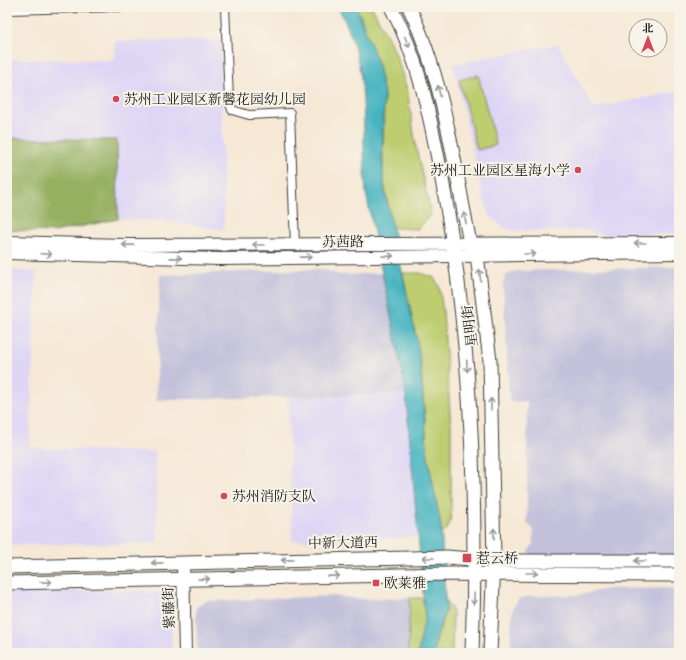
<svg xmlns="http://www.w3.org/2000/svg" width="686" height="660" font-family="'IM FELL French Canon','Noto Serif SC',serif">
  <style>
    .built { fill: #ded5f5 }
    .industrial { fill: #c3c1db }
    .green { fill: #bdcd70; stroke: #6c7446 }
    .forest { fill: #96b062; stroke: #59663f }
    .water { fill: #45b3c0; stroke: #30686e }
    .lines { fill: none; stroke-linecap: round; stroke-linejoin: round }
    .street-casing { stroke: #3d3b38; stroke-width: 10 }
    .secondary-casing { stroke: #3d3b38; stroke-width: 14 }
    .primary-casing { stroke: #3d3b38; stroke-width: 15 }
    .street { stroke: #fff; stroke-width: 8 }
    .secondary { stroke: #fff; stroke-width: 12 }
    .primary { stroke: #fff; stroke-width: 13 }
    .oneway { stroke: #999 }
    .poi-dot { fill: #d1495b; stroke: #f7f3e8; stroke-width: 1.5 }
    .labels { text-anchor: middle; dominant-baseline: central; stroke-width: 4; stroke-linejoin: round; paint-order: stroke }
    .poi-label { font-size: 14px; fill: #1c1c1c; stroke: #f7f3e8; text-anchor: start }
    .street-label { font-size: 14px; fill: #1c1c1c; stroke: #f7f3e8 }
  </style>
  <rect width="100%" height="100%" fill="#f7f3e8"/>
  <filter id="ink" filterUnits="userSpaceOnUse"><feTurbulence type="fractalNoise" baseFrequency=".025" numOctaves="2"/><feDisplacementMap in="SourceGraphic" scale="8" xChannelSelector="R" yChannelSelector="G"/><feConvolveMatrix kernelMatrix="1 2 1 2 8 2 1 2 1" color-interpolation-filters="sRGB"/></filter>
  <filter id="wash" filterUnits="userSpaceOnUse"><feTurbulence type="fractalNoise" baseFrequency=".012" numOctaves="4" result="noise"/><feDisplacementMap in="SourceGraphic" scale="16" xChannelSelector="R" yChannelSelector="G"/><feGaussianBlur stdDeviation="0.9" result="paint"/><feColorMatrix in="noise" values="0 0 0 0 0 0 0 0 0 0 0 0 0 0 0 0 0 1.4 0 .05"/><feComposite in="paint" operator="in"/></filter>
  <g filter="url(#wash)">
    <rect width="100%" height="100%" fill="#f6e8d5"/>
    <path class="built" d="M 221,40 L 224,230 L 166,221 L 118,219 L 117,140 L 10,138 L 10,59 L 115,60 L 114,41 Z
      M 558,44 L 594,108 L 679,91 L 679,234 L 605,235 L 585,230 L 515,231 L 504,228 L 489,215 L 484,201 L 453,64 Z
      M 7,270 L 36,271 L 30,448 L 155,452 L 158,543 L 7,545 Z
      M 406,394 L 419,537 L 292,541 L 288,397 Z
      M 140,590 L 158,593 L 166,599 L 171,611 L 172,653 L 7,653 L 7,592 Z"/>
    <path class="industrial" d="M 679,267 L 679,559 L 537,560 L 528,552 L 533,544 L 534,530 L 527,523 L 527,401 L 510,402 L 503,285 L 505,276 L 512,272 L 518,271 Z
      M 322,269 L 340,275 L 382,273 L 406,394 L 156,400 L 160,275 Z
      M 607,589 L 679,588 L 679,653 L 510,653 L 512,613 L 514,606 L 520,598 L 531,596 L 579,595 Z
      M 336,596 L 360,599 L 410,598 L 408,653 L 197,653 L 196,608 L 205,601 Z"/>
    <path class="green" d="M 356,7 L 372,7 L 394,50 L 407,89 L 416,147 L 431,214 L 418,229 L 392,228 L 383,176 L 384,94 L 361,16 Z
      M 478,75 L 496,145 L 477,150 L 459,80 Z
      M 403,273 L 420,273 L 433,277 L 439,286 L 443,311 L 451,427 L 451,517 L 447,529 L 442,533 L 428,458 L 421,366 Z
      M 410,598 L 422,598 L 425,616 L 418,653 L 408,653 Z
      M 446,600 L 453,612 L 452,653 L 434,653 C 437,635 445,618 446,600 Z"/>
    <path class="forest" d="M 7,138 L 117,140 L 118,219 L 54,232 L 7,230 Z"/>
    <path class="water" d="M 338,7 L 356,7 L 377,60 L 384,94 L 382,160 L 385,192 L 419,350 L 428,458 L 441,526 L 446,610 L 437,634 L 434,653 L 418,653 L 425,616 L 405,386 L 366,193 C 360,125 373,71 338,7 Z"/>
  </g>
  <g filter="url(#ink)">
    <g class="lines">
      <defs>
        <path id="street" d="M 225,7 L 229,100 L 232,110 L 249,115 L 290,113 L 295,245
          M 7,10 L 120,7"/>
        <path id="secondary" d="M 7,242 L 125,245 L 679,243
          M 7,253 L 220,259 L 679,253
          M 183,563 L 185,653"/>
        <path id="primary" d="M 391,7 C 419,59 430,116 441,174 C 471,331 478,493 472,653
          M 409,7 C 444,80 454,164 470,243 L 477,255 L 490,361 L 494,561 L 490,653
          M 7,567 L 410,558 L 447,557 L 494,561 L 679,561
          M 7,583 L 448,574 L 679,575"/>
      </defs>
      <use href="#street" class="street-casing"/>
      <use href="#secondary" class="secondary-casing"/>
      <use href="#primary" class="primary-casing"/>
      <use href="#street" class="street"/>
      <use href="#secondary" class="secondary"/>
      <use href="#primary" class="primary"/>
    </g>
    <defs><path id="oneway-shaft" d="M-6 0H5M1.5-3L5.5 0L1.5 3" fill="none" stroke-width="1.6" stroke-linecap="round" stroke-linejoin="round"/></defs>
    <g class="oneway">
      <use href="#oneway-shaft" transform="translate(407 42) rotate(68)"/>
      <use href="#oneway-shaft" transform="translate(439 91) rotate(-102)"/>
      <use href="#oneway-shaft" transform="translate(465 218) rotate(-101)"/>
      <use href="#oneway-shaft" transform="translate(640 243) rotate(180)"/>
      <use href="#oneway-shaft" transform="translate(128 245) rotate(-179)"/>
      <use href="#oneway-shaft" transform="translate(258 245) rotate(180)"/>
      <use href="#oneway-shaft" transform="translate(46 254) rotate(2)"/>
      <use href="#oneway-shaft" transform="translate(530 254)"/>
      <use href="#oneway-shaft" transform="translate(388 256) rotate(-1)"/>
      <use href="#oneway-shaft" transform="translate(306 257) rotate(-1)"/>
      <use href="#oneway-shaft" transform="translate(176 258) rotate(1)"/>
      <use href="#oneway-shaft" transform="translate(480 275) rotate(-97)"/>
      <use href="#oneway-shaft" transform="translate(467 366) rotate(87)"/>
      <use href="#oneway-shaft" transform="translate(491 404) rotate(-91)"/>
      <use href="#oneway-shaft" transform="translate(494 534) rotate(-91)"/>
      <use href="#oneway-shaft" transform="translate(428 558) rotate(180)"/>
      <use href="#oneway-shaft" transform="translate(287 560) rotate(179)"/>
      <use href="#oneway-shaft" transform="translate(640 561) rotate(180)"/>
      <use href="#oneway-shaft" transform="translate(157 563) rotate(179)"/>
      <use href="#oneway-shaft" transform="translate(532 573)"/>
      <use href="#oneway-shaft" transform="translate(334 576) rotate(-1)"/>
      <use href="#oneway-shaft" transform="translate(204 579) rotate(-1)"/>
      <use href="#oneway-shaft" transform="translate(46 582) rotate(-1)"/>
      <use href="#oneway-shaft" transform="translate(474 599) rotate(92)"/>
    </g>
  </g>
  <g class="poi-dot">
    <circle cx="116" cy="99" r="4"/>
    <circle cx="578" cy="170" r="4"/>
    <circle cx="224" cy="496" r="4"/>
    <rect x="462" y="553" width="10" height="10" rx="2"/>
    <rect x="372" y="579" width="8" height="8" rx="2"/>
  </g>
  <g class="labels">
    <g class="poi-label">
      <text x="124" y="99">苏州工业园区新馨花园幼儿园</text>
      <text x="570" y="170" text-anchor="end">苏州工业园区星海小学</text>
      <text x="232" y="496">苏州消防支队</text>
      <text x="476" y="558">惹云桥</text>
      <text x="384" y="583">欧莱雅</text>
    </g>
    <g class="street-label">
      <text transform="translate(343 242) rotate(-1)">苏茜路</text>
      <text transform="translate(470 326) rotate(-97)">星明街</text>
      <text transform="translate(343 543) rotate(-1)">中新大道西</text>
      <text transform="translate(169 608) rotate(-92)">紫藤街</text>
    </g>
  </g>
  <rect width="686" height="660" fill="none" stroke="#f7f3e8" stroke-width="24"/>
  <g transform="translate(648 38)"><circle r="19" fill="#f7f3e8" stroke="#9f9d96"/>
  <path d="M0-3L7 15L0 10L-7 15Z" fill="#d1495b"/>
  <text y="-6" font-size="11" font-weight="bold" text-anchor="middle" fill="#1c1c1c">北</text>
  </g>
</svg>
